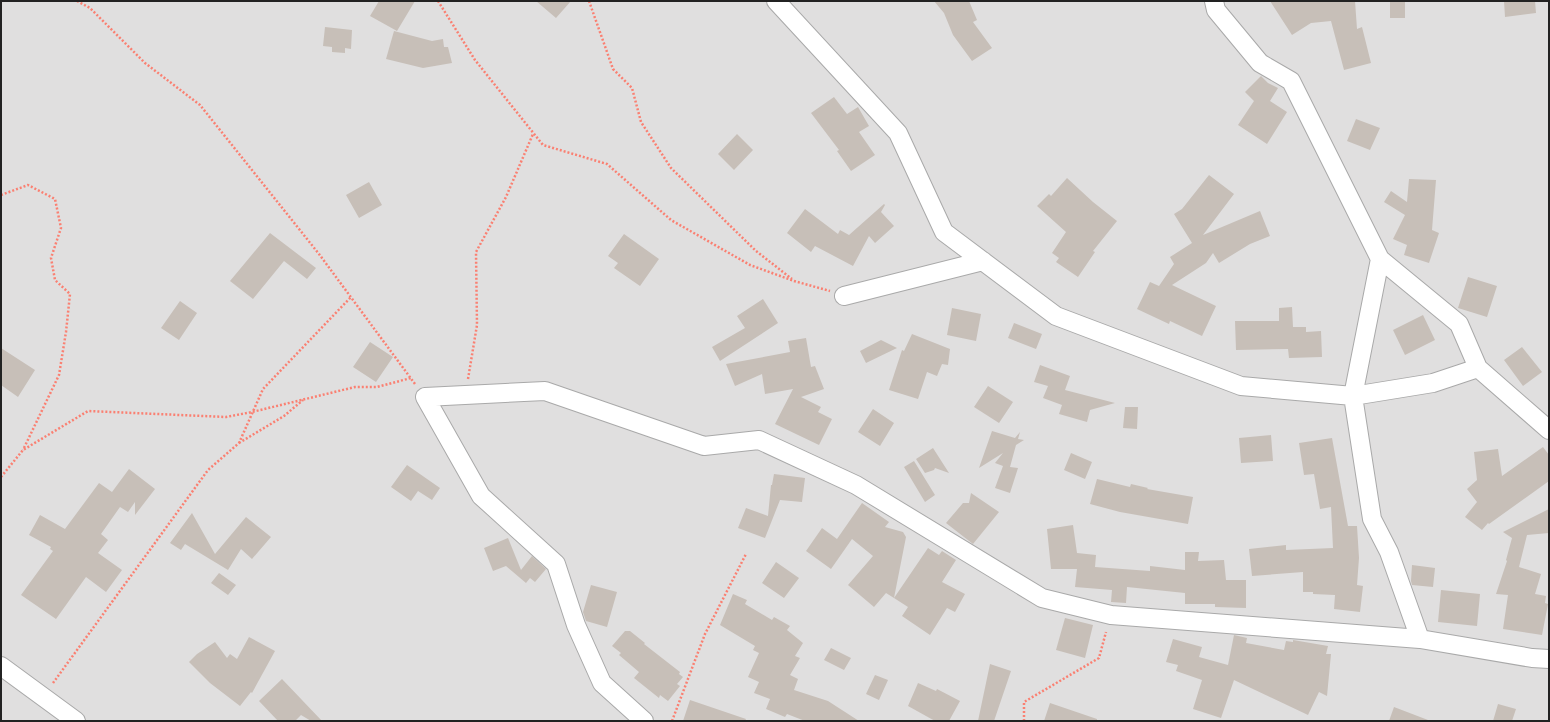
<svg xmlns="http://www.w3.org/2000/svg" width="1550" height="722" font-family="'Titillium Web',sans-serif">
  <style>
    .residential { fill: #e0dfdf }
    .building { fill: #c7bfb8 }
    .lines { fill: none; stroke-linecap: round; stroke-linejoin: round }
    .minor-casing { stroke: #a9a9a9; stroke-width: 20 }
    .path { stroke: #fa8072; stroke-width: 2.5; stroke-dasharray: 2 2; stroke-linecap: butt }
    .minor { stroke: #fff; stroke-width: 18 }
  </style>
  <rect width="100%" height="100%" fill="#f2efe9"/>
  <path class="residential" d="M 1,1 L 1549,1 L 1549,721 L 1,721 Z"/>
  <path class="building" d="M 379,1 L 415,1 L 397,31 L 370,16 Z
    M 536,1 L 571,1 L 556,18 Z
    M 934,1 L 969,1 L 977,20 L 973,22 L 992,48 L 972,61 L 953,35 L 944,13 Z
    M 1270,1 L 1355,1 L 1357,29 L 1362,27 L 1371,63 L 1344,70 L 1331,21 L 1311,23 L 1292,35 Z
    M 1390,1 L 1405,1 L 1405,18 L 1390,18 Z
    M 1504,1 L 1535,1 L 1536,13 L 1505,17 Z
    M 325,27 L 352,30 L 351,49 L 345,48 L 345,53 L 332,52 L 332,47 L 323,46 Z
    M 394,31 L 432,41 L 443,39 L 444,47 L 448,47 L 452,63 L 423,68 L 386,59 Z
    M 1261,76 L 1268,83 L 1278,88 L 1270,101 L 1287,112 L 1267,144 L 1238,125 L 1254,101 L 1245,92 Z
    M 834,97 L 847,114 L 858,107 L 869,126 L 859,132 L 875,155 L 851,171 L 837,151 L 839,150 L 811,113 Z
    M 1356,119 L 1380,128 L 1370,150 L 1347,141 Z
    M 737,134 L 753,150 L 734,170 L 718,154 Z
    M 1209,175 L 1234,194 L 1203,235 L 1260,211 L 1270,236 L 1250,244 L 1219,263 L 1213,253 L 1206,263 L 1172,285 L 1216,306 L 1202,336 L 1170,321 L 1169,324 L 1137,309 L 1150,282 L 1159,286 L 1174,264 L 1170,257 L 1192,243 L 1174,214 L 1182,209 Z
    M 1067,178 L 1093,202 L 1117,221 L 1093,251 L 1095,252 L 1078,277 L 1056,262 L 1059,258 L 1052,253 L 1066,232 L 1037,206 L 1049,194 L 1051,196 Z
    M 1409,179 L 1436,180 L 1432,230 L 1439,233 L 1429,263 L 1404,255 L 1407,245 L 1393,239 L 1405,215 L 1384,202 L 1391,191 L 1407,202 Z
    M 369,182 L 382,205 L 359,218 L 346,195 Z
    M 884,204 L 885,205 L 881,212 L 894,226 L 875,243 L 869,236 L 853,266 L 815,246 L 811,252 L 787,233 L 805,209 L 838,234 L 840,230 L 849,235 Z
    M 270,233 L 316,268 L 307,279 L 284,261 L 253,299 L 230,281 Z
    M 624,234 L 659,259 L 640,286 L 614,268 L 618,263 L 608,256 Z
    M 1468,277 L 1497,286 L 1487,317 L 1458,308 Z
    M 763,299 L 778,323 L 720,361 L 712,347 L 745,328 L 737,316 Z
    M 180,301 L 197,313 L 179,340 L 161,328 Z
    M 1292,307 L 1293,327 L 1306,327 L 1306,332 L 1321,331 L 1322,357 L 1289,358 L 1288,349 L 1236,350 L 1235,321 L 1279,321 L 1279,308 Z
    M 952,308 L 981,314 L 976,341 L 947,335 Z
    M 1423,315 L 1435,340 L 1405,355 L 1393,330 Z
    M 1014,323 L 1042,334 L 1036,349 L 1008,338 Z
    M 912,334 L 950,349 L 948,365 L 942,364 L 937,376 L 927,372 L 918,399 L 889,390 L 902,350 L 904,351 Z
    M 806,338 L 811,367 L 815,366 L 824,389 L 801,397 L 821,407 L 818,412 L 832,419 L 819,445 L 775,424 L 793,389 L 765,394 L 762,374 L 735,386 L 726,364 L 790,352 L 788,341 Z
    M 881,340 L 897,348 L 866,363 L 860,351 Z
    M 370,342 L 393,357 L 376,382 L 353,367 Z
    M 1522,347 L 1542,372 L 1523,386 L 1504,360 Z
    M 1,348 L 35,370 L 18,397 L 1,385 Z
    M 1040,365 L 1070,376 L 1065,390 L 1115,403 L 1090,410 L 1087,422 L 1059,414 L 1062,405 L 1043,398 L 1048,386 L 1034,382 Z
    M 988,386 L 1013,402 L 999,423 L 974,407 Z
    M 1125,407 L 1138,407 L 1137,429 L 1123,428 Z
    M 873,409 L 894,423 L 880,446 L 858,432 Z
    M 992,431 L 1015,438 L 1020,432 L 1018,439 L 1024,440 L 1016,445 L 1010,467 L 1018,468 L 1010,493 L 995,488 L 1003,466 L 995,463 L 1003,453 L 979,468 Z
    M 1271,435 L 1273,461 L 1241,463 L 1239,438 Z
    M 1332,438 L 1348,526 L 1357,526 L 1359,558 L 1357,585 L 1363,586 L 1360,612 L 1334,609 L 1335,595 L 1313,594 L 1313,592 L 1303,592 L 1303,572 L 1252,576 L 1249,549 L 1286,545 L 1286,550 L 1333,548 L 1331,507 L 1320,509 L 1314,474 L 1304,475 L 1299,443 Z
    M 1543,447 L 1549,455 L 1549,481 L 1489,524 L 1488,523 L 1482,530 L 1465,517 L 1477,502 L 1467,489 L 1477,480 L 1474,452 L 1498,449 L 1502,476 Z
    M 933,448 L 949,473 L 935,468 L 934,470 L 925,473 L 916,459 Z
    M 1071,453 L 1092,462 L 1085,479 L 1064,470 Z
    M 914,461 L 935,495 L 925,502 L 904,467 Z
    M 407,465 L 440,488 L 432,500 L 418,491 L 411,501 L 391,487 Z
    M 129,469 L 155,489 L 135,515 L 135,502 L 128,512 L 120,507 L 101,534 L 108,540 L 98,553 L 122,570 L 106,592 L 86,577 L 56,619 L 21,595 L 53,551 L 50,549 L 51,547 L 29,535 L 40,515 L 65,529 L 99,483 L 112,492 Z
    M 774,474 L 805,478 L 802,502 L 780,500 L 765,538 L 738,528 L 746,508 L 768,516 L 771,485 L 772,485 Z
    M 1097,479 L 1130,487 L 1131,484 L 1148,488 L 1147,489 L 1193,497 L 1188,524 L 1120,512 L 1090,504 Z
    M 971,493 L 999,512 L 973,544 L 946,523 L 963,503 L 969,503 Z
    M 862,503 L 889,522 L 885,527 L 903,532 L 906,537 L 894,598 L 886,593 L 874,607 L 848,585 L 873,556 L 852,539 L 831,569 L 806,551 L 822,528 L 837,539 Z
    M 1549,509 L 1549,533 L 1527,535 L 1519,567 L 1541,574 L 1535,594 L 1546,596 L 1545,603 L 1548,604 L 1542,635 L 1503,629 L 1508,595 L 1496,594 L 1507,561 L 1506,560 L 1512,538 L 1503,532 Z
    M 192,513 L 215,554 L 246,517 L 271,537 L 252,559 L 241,549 L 228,570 L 185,544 L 181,550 L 170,543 Z
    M 1073,525 L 1077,553 L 1096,555 L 1095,567 L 1150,571 L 1150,566 L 1185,570 L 1185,552 L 1199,552 L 1198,561 L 1224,560 L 1226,580 L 1246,580 L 1246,608 L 1215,607 L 1215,604 L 1185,604 L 1185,593 L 1127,587 L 1126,603 L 1111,602 L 1112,590 L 1075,587 L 1077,569 L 1051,569 L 1047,529 Z
    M 508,538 L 521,570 L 532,556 L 546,569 L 535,582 L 530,578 L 526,583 L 506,566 L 493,571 L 484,548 Z
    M 928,548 L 939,555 L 942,551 L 956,560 L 942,582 L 965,594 L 955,612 L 947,608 L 930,635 L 902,616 L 908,607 L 894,598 Z
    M 776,562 L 799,578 L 784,598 L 762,583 Z
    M 1412,565 L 1435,568 L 1433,587 L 1412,585 L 1411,581 Z
    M 219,573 L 236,585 L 228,595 L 211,583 Z
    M 591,585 L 617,592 L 607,627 L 586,621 L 583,612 Z
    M 1441,590 L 1480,594 L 1477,626 L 1438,622 Z
    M 733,594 L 747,600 L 745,604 L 772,620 L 774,617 L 790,626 L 787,630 L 803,643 L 795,656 L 800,658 L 790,675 L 798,679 L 794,690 L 828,701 L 859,721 L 805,721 L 787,714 L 785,717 L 766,709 L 770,699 L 754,693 L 759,682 L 748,677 L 759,653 L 753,650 L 755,646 L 720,625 Z
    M 1065,618 L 1093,625 L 1085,658 L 1056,650 Z
    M 625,631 L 630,631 L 645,643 L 644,644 L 680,672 L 679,674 L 683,677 L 677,684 L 680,686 L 668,701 L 660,695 L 659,698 L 634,678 L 639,672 L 619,655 L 621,653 L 612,646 Z
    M 1234,635 L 1247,638 L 1246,643 L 1284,650 L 1286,641 L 1293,642 L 1293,640 L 1328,646 L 1326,654 L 1331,654 L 1327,696 L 1319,692 L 1308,715 L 1234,680 L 1221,718 L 1193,709 L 1202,680 L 1176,671 L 1178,665 L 1166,662 L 1173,639 L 1202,647 L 1199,657 L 1228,665 Z
    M 249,637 L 275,651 L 252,693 L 251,692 L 240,706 L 210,683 L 189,662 L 197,654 L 215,642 L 227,658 L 230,654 L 237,659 Z
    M 831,648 L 851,658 L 844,670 L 824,660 Z
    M 990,664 L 1011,671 L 994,721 L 978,721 Z
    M 875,675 L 888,680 L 879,700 L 866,694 Z
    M 282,679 L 322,721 L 311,721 L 301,715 L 295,721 L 278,721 L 259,701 Z
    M 918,683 L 936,691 L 937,689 L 960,701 L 949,721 L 935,721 L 908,706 Z
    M 690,700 L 746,719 L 745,721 L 683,721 Z
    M 1050,703 L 1097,719 L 1097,721 L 1044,721 Z
    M 1498,704 L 1516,709 L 1512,721 L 1493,721 Z
    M 1394,707 L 1428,720 L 1428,721 L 1389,721 Z"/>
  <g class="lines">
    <defs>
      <path id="minor" d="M 776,1 L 898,133 L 944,232 L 1056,316 L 1241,386 L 1353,396 L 1433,383 L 1478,368
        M 1214,1 L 1216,10 L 1260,63 L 1291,81 L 1380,259 L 1459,324 L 1478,368 L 1549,430
        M 1380,259 L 1353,396 L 1372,519 L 1389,552 L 1420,639
        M 844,296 L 983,261
        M 1,666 L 76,721
        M 644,721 L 602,683 L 576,625 L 556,564 L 481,496 L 425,397 L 545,391 L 704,446 L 759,440 L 856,485 L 1042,598 L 1111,615 L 1420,639 L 1532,658 L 1549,659"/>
    </defs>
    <use href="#minor" class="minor-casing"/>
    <path class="path" d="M 77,1 L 90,8 L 145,63 L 200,105 L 319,254 L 415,384
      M 438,1 L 475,60 L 543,145 L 607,164 L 671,220 L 750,265 L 794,281 L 830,291
      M 589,1 L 613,69 L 632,88 L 641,122 L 671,168 L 756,251 L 792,279
      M 1,195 L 28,185 L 55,199 L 61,228 L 51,258 L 55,280 L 70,294 L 66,332 L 59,375 L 23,450
      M 468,379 L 477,325 L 476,252 L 506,197 L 533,134
      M 239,443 L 284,416 L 303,400
      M 1,477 L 23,450 L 88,411 L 226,417 L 252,412 L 355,387 L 377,387 L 411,378
      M 53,683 L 208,470 L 239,443 L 263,389 L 351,297
      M 672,721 L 705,634 L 746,554
      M 1024,721 L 1024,702 L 1099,658 L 1106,632"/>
    <use href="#minor" class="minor"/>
  </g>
  <rect width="1550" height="722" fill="none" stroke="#222222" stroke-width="4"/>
</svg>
